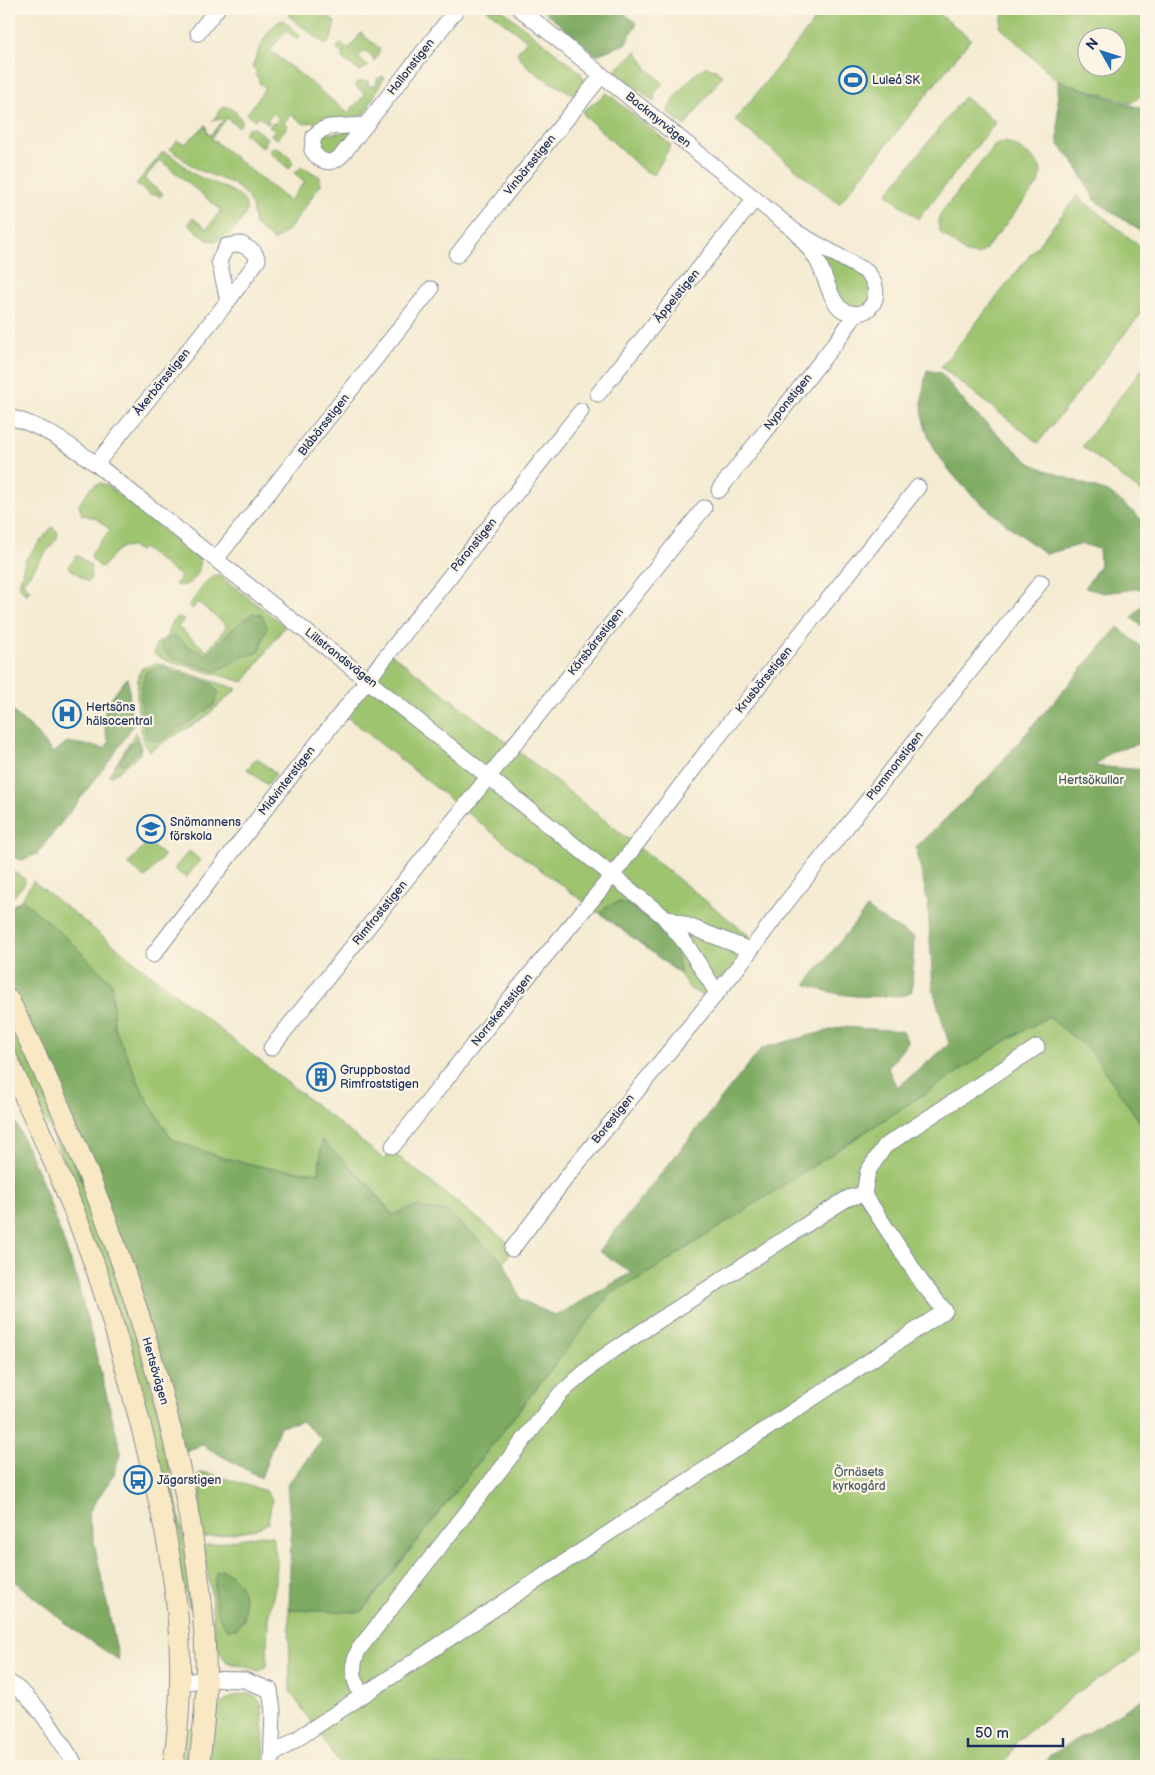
<svg xmlns="http://www.w3.org/2000/svg" width="1155" height="1775" font-family="'Balsamiq Sans',sans-serif">
  <style>
    .green { fill: #9ec46f; stroke: #5c7a66; fill-rule: evenodd }
    .forest { fill: #7eaa62; stroke: #4c6c60 }
    .lines { fill: none; stroke-linecap: round; stroke-linejoin: round }
    .minor-casing { stroke: #888d98; stroke-width: 17 }
    .secondary-casing { stroke: #888d98; stroke-width: 22 }
    .minor { stroke: #fff; stroke-width: 15 }
    .secondary { stroke: #f8e8c3; stroke-width: 20 }
    .labels { text-anchor: middle; dominant-baseline: central; stroke-width: 4.5; stroke-linejoin: round; paint-order: stroke }
    .street-label { font-size: 12px; fill: #1b2f5e; stroke: #fcf5e5 }
    .poi-label { font-size: 12px; fill: #1b2f5e; stroke: #fcf5e5; text-anchor: start }
    .park-label { font-size: 12px; fill: #425c63; stroke: #fcf5e5 }
  </style>
  <rect width="100%" height="100%" fill="#fcf5e5"/>
  <filter id="ink" filterUnits="userSpaceOnUse"><feTurbulence type="fractalNoise" baseFrequency=".02" numOctaves="2"/><feDisplacementMap in="SourceGraphic" scale="10" xChannelSelector="R" yChannelSelector="G"/><feConvolveMatrix kernelMatrix="1 2 1 2 8 2 1 2 1" color-interpolation-filters="sRGB"/></filter>
  <filter id="wash" filterUnits="userSpaceOnUse"><feTurbulence type="fractalNoise" baseFrequency=".0096" numOctaves="4" result="noise"/><feDisplacementMap in="SourceGraphic" scale="20" xChannelSelector="R" yChannelSelector="G"/><feGaussianBlur stdDeviation="1.12" result="paint"/><feColorMatrix in="noise" values="0 0 0 0 0 0 0 0 0 0 0 0 0 0 0 0 0 1.4 0 .05"/><feComposite in="paint" operator="in"/></filter>
  <g filter="url(#wash)">
    <rect width="100%" height="100%" fill="#f4ebd2"/>
    <path class="green" d="M 291,9 L 295,12 L 298,9 L 331,9 L 335,12 L 330,18 L 335,22 L 331,39 L 326,45 L 290,17 L 288,10 Z
      M 486,9 L 501,9 L 580,72 L 586,83 L 578,97 C 556,84 531,76 517,53 L 527,40 Z
      M 824,9 L 933,9 L 971,39 L 839,204 L 735,120 Z
      M 1004,9 L 1146,9 L 1146,92 L 1131,103 L 1058,81 L 1000,27 ZM 1088,38 L 1118,38 L 1118,68 L 1088,68 Z
      M 283,20 L 300,35 L 297,39 L 286,31 L 270,50 L 348,113 L 365,94 L 354,85 L 357,82 L 368,81 L 368,86 L 376,86 L 377,79 L 382,76 L 384,77 L 365,114 L 318,125 L 311,122 L 304,124 L 291,114 L 284,123 L 288,126 L 277,139 L 271,135 L 274,130 L 269,126 L 272,123 L 274,124 L 279,118 L 273,113 L 267,120 L 270,122 L 268,124 L 258,116 L 255,120 L 247,114 L 265,88 L 259,83 L 259,78 L 255,75 L 257,71 L 252,67 C 259,52 266,26 283,20 Z
      M 361,33 L 380,49 L 377,57 L 373,62 L 374,58 L 364,51 L 358,58 L 369,66 L 360,71 L 341,58 L 343,54 L 336,49 L 341,43 L 349,49 Z
      M 636,51 L 647,68 L 663,83 L 655,93 L 654,102 L 615,71 Z
      M 706,67 L 716,69 L 722,76 L 685,126 L 668,113 C 669,100 694,72 706,67 Z
      M 607,93 L 671,145 L 654,175 L 642,169 L 584,115 L 583,111 Z
      M 964,97 L 996,122 L 918,219 L 887,194 Z
      M 224,106 C 231,107 241,115 242,122 L 238,127 L 227,118 L 211,138 L 289,201 L 305,182 L 294,173 L 302,167 L 305,168 L 320,177 L 321,184 L 291,227 L 276,240 L 274,241 L 255,225 L 252,206 L 247,196 L 234,184 L 196,169 L 170,149 L 177,141 L 185,144 L 206,125 L 207,133 L 210,135 L 223,121 L 221,119 L 212,121 Z
      M 249,127 L 254,128 L 267,138 L 263,148 L 244,133 Z
      M 353,131 L 335,155 L 320,153 L 317,140 L 321,135 Z
      M 1004,142 C 1015,144 1031,155 1038,164 C 1042,169 1041,175 1040,181 L 984,251 L 977,255 L 966,253 L 940,232 L 938,224 L 940,214 L 995,145 Z
      M 273,147 L 276,147 L 289,156 L 293,163 L 289,169 L 269,152 Z
      M 163,152 C 175,155 183,167 194,174 C 215,187 271,194 234,229 C 226,237 219,243 207,240 L 188,224 L 193,218 L 207,229 L 221,210 L 160,160 L 144,179 L 163,194 L 159,197 L 156,194 L 151,195 L 136,184 Z
      M 1077,196 L 1146,251 L 1146,307 L 1038,443 L 941,367 Z
      M 798,234 L 876,282 L 868,307 L 837,305 Z
      M 1146,364 L 1146,496 L 1082,446 Z
      M 100,483 L 107,485 L 196,556 C 207,569 191,589 175,585 L 181,577 L 143,548 L 140,551 C 122,539 114,553 103,567 L 99,566 L 91,558 L 92,552 L 110,530 L 96,518 L 82,515 L 79,505 L 90,488 Z
      M 52,527 L 58,532 L 57,538 L 23,583 L 30,590 L 26,595 L 19,586 L 25,560 Z
      M 77,555 L 90,565 L 91,578 L 88,582 L 68,567 Z
      M 215,575 L 220,576 L 285,626 L 244,682 L 165,660 L 154,654 L 156,644 L 168,636 L 170,626 L 176,617 L 184,619 L 178,627 L 207,651 L 227,626 L 198,602 L 192,609 L 189,605 L 206,582 Z
      M 384,648 L 513,747 L 756,941 L 709,999 L 690,989 L 680,974 L 670,965 L 519,854 L 341,712 Z
      M 157,663 L 237,689 L 203,719 L 149,751 C 139,739 132,681 142,668 Z
      M 136,732 L 141,747 L 140,754 L 112,776 L 109,775 Z
      M 257,758 L 276,774 L 267,785 L 247,769 Z
      M 147,842 L 164,856 L 145,878 L 128,864 Z
      M 189,851 L 200,860 L 186,878 L 174,869 Z
      M 9,870 L 24,878 L 25,883 L 9,902 Z
      M 33,881 L 385,1160 L 390,1150 L 514,1247 L 504,1262 L 445,1210 L 429,1210 L 417,1206 L 393,1215 L 369,1185 L 322,1141 L 319,1173 L 268,1168 L 221,1157 L 172,1140 L 145,1096 L 114,1027 L 112,983 L 22,899 Z
      M 9,1016 C 66,1138 119,1263 153,1394 C 171,1464 182,1534 195,1605 L 190,1608 L 70,1175 L 9,1039 Z
      M 1048,1017 L 1091,1050 L 1146,1131 L 1146,1649 L 1078,1692 L 1017,1741 L 1004,1766 L 341,1766 L 290,1691 L 289,1610 L 362,1612 L 610,1294 L 650,1272 L 1007,1040 Z
      M 200,1473 L 208,1473 L 266,1491 L 272,1499 L 268,1523 L 256,1529 L 202,1538 L 199,1515 L 201,1490 L 197,1477 Z
      M 261,1535 L 272,1536 L 277,1560 L 276,1583 L 268,1618 L 267,1665 L 260,1671 L 227,1662 L 215,1646 L 211,1593 L 203,1546 ZM 239,1584 L 245,1603 L 244,1621 L 219,1617 L 214,1585 Z
      M 249,1694 L 257,1698 L 262,1705 L 265,1766 L 208,1766 C 212,1735 206,1695 249,1694 Z
      M 186,1728 L 196,1728 L 192,1766 L 181,1766 Z"/>
    <path class="forest" d="M 541,9 L 618,9 L 637,23 L 625,44 L 596,55 Z
      M 1058,81 L 1146,110 L 1146,235 L 1096,201 L 1072,160 L 1058,144 Z
      M 927,370 L 941,373 L 970,409 L 1030,463 L 1048,471 L 1110,493 L 1146,523 L 1146,585 L 1143,588 L 1104,593 L 1085,588 L 1100,565 L 1099,549 L 1083,544 L 1046,554 C 1003,522 938,477 924,423 C 920,406 923,387 927,370 Z
      M 1146,600 L 1146,630 L 1132,618 Z
      M 253,613 L 262,615 L 267,627 L 259,652 L 243,657 L 216,671 L 169,657 L 160,647 L 165,640 L 175,636 L 189,647 L 207,655 L 231,630 Z
      M 1118,627 L 1146,651 L 1146,742 L 1110,752 L 1095,766 L 1146,770 L 1146,1131 L 1091,1051 L 1048,1017 L 1007,1040 L 650,1272 L 610,1294 L 361,1612 L 289,1610 L 291,1532 L 287,1485 L 322,1439 L 301,1421 L 280,1426 L 261,1478 L 202,1445 L 177,1454 L 146,1340 L 9,1001 L 9,908 L 22,899 L 72,943 L 112,983 L 114,1027 L 145,1096 L 172,1140 L 221,1157 L 268,1168 L 319,1173 L 322,1140 L 369,1185 L 392,1215 L 417,1206 L 429,1210 L 445,1210 L 504,1262 L 521,1300 L 556,1316 L 631,1273 L 599,1251 L 762,1048 L 842,1027 L 902,1031 L 908,1042 L 888,1068 L 897,1088 L 949,1044 L 933,989 L 928,904 L 916,847 L 986,780 Z
      M 161,667 L 212,684 L 219,693 L 213,706 L 159,742 L 148,739 C 142,717 137,693 146,671 Z
      M 128,677 L 132,727 L 108,763 L 37,854 L 22,860 L 9,856 L 9,708 L 37,733 L 53,753 L 67,742 L 105,748 L 109,742 C 97,711 108,701 128,677 Z
      M 136,740 L 140,749 L 124,764 L 119,762 L 131,743 Z
      M 620,902 C 648,912 681,943 680,974 L 601,913 L 608,905 Z
      M 867,908 L 886,922 L 914,937 L 912,991 L 906,995 C 871,998 838,998 806,984 Z
      M 9,1108 L 41,1179 L 76,1276 L 121,1452 L 114,1474 L 88,1514 L 119,1660 L 77,1632 L 9,1577 Z
      M 221,1570 C 244,1576 253,1611 237,1629 L 228,1630 C 214,1617 213,1590 216,1572 Z
      M 1146,1697 L 1146,1766 L 1043,1766 L 1049,1756 Z"/>
  </g>
  <g filter="url(#ink)">
    <g class="lines">
      <defs>
        <path id="minor" d="M 520,9 L 796,232 L 867,272 C 890,298 863,326 840,308 C 830,299 824,272 817,260 C 811,250 803,241 796,232
          M 198,33 L 217,9
          M 366,125 L 329,127 L 321,130 L 314,136 L 312,150 C 320,163 331,166 342,155 L 457,9
          M 457,255 L 602,75
          M 598,394 L 755,199
          M 9,417 C 42,425 68,444 96,464 L 663,916 L 686,944 L 716,991
          M 96,464 L 228,301 L 219,261 L 227,246 L 241,244 L 254,252 L 258,260 L 228,301
          M 719,490 L 837,341 L 856,314
          M 216,559 L 431,289
          M 665,917 L 750,950
          M 153,955 L 273,799 L 581,411
          M 271,1048 L 704,508
          M 393,1146 L 512,996 L 612,876 L 714,742 L 918,487
          M 512,1249 L 569,1174 L 735,971 L 786,903 L 1041,582
          M 9,1682 C 40,1703 56,1735 76,1766
          M 181,1683 L 205,1679 L 244,1680 L 270,1690 L 273,1711 L 271,1766
          M 362,1696 C 353,1681 350,1666 359,1649 L 560,1394 L 595,1363 L 618,1347 L 821,1215 L 848,1198 L 864,1194 L 868,1171 L 885,1146 L 1037,1047
          M 271,1756 L 945,1311 L 922,1283 L 864,1194"/>
        <path id="secondary" d="M 9,1000 C 88,1156 151,1322 185,1494 C 197,1559 207,1625 206,1690 C 205,1715 202,1741 199,1766
          M 9,1062 C 41,1133 74,1204 99,1278 C 117,1332 131,1387 145,1442 C 173,1554 191,1650 173,1766"/>
      </defs>
      <use href="#minor" class="minor-casing"/>
      <use href="#secondary" class="secondary-casing"/>
      <use href="#minor" class="minor"/>
      <use href="#secondary" class="secondary"/>
    </g>
  </g>
  <defs>
    <symbol id="stadium-ring" viewBox="-11 -11 22 22"><circle r="9.5" fill="#fcf5e5" stroke="#1f6fb2" stroke-width="1.5"/><path d="M0-5a6.5 5 0 1 0 0 10a6.5 5 0 1 0 0-10ZM-3.5-1.8h7v3.6h-7Z" fill="#1f6fb2"/></symbol>
    <symbol id="hospital-ring" viewBox="-11 -11 22 22"><circle r="9.5" fill="#fcf5e5" stroke="#1f6fb2" stroke-width="1.5"/><path d="M-5-5h3v3.5h4V-5h3V5h-3V1.5h-4V5h-3Z" fill="#1f6fb2"/></symbol>
    <symbol id="school-ring" viewBox="-11 -11 22 22"><circle r="9.5" fill="#fcf5e5" stroke="#1f6fb2" stroke-width="1.5"/><path d="M0-5L7-2L0 1L-7-2ZM-4 1L0 2.5L4 1V4Q0 6-4 4Z" fill="#1f6fb2"/></symbol>
    <symbol id="building-ring" viewBox="-11 -11 22 22"><circle r="9.5" fill="#fcf5e5" stroke="#1f6fb2" stroke-width="1.5"/><path d="M-4-6H4V6H1V3H-1V6H-4ZM-2.5-4.3h1.7v1.8h-1.7ZM.8-4.3h1.7v1.8H.8ZM-2.5-1h1.7V.8h-1.7ZM.8-1h1.7V.8H.8Z" fill="#1f6fb2"/></symbol>
    <symbol id="bus-ring" viewBox="-11 -11 22 22"><circle r="9.5" fill="#fcf5e5" stroke="#1f6fb2" stroke-width="1.5"/><path d="M-5-6H5V4H4V6H2V4H-2V6H-4V4H-5ZM-3.5-4V0h7V-4ZM-3.5 1.2v1.5H-2V1.2ZM2 1.2v1.5H3.5V1.2Z" fill="#1f6fb2"/></symbol>
  </defs>
  <g fill-rule="evenodd">
    <use href="#stadium-ring" x="837" y="64" width="32" height="32"/>
    <use href="#hospital-ring" x="51" y="698" width="32" height="32"/>
    <use href="#school-ring" x="135" y="813" width="32" height="32"/>
    <use href="#building-ring" x="305" y="1061" width="32" height="32"/>
    <use href="#bus-ring" x="122" y="1464" width="32" height="32"/>
  </g>
  <g class="labels">
    <g class="street-label">
      <text transform="translate(411 67) rotate(-52)">Hallonstigen</text>
      <text transform="translate(658 120) rotate(39)">Backmyrvägen</text>
      <text transform="translate(530 165) rotate(-51)">Vinbärsstigen</text>
      <text transform="translate(677 296) rotate(-51)">Äppelstigen</text>
      <text transform="translate(162 382) rotate(-51)">Åkerbärsstigen</text>
      <text transform="translate(788 402) rotate(-51)">Nyponstigen</text>
      <text transform="translate(324 425) rotate(-52)">Blåbärsstigen</text>
      <text transform="translate(474 545) rotate(-51)">Päronstigen</text>
      <text transform="translate(596 642) rotate(-52)">Körsbärsstigen</text>
      <text transform="translate(341 658) rotate(38)">Lillstrandsvägen</text>
      <text transform="translate(764 680) rotate(-51)">Krusbärsstigen</text>
      <text transform="translate(895 766) rotate(-52)">Plommonstigen</text>
      <text transform="translate(287 781) rotate(-52)">Midvinterstigen</text>
      <text transform="translate(380 913) rotate(-51)">Rimfroststigen</text>
      <text transform="translate(502 1010) rotate(-51)">Norrskensstigen</text>
      <text transform="translate(613 1119) rotate(-51)">Borestigen</text>
      <text transform="translate(155 1371) rotate(74)">Hertsövägen</text>
    </g>
    <g class="poi-label">
      <text x="872" y="80">Luleå SK</text>
      <text x="86" y="707">Hertsöns<tspan x="86" dy="14">hälsocentral</tspan></text>
      <text x="170" y="822">Snömannens<tspan x="170" dy="14">förskola</tspan></text>
      <text x="340" y="1070">Gruppbostad<tspan x="340" dy="14">Rimfroststigen</tspan></text>
      <text x="157" y="1480">Jägarstigen</text>
    </g>
    <g class="park-label">
      <text x="1091" y="780">Hertsökullar</text>
      <text x="859" y="1472">Örnäsets<tspan x="859" dy="14">kyrkogård</tspan></text>
    </g>
  </g>
  <rect width="1155" height="1775" fill="none" stroke="#fcf5e5" stroke-width="30"/>
  <g transform="translate(1102 52) rotate(309)"><circle r="24" fill="#fcf5e5" stroke="#a2a6af"/>
  <path d="M0-4L9 19L0 12L-9 19Z" fill="#1f6fb2"/>
  <text y="-8" font-size="14" font-weight="bold" text-anchor="middle" fill="#1b2f5e">N</text>
  </g>
  <path d="M968 1738v8h95v-8" fill="none" stroke="#1b2f5e" stroke-width="2.5"/>
  <text x="975" y="1738" font-size="15" fill="#1b2f5e" stroke="#fcf5e5" stroke-width="4" paint-order="stroke">50 m</text>
</svg>
